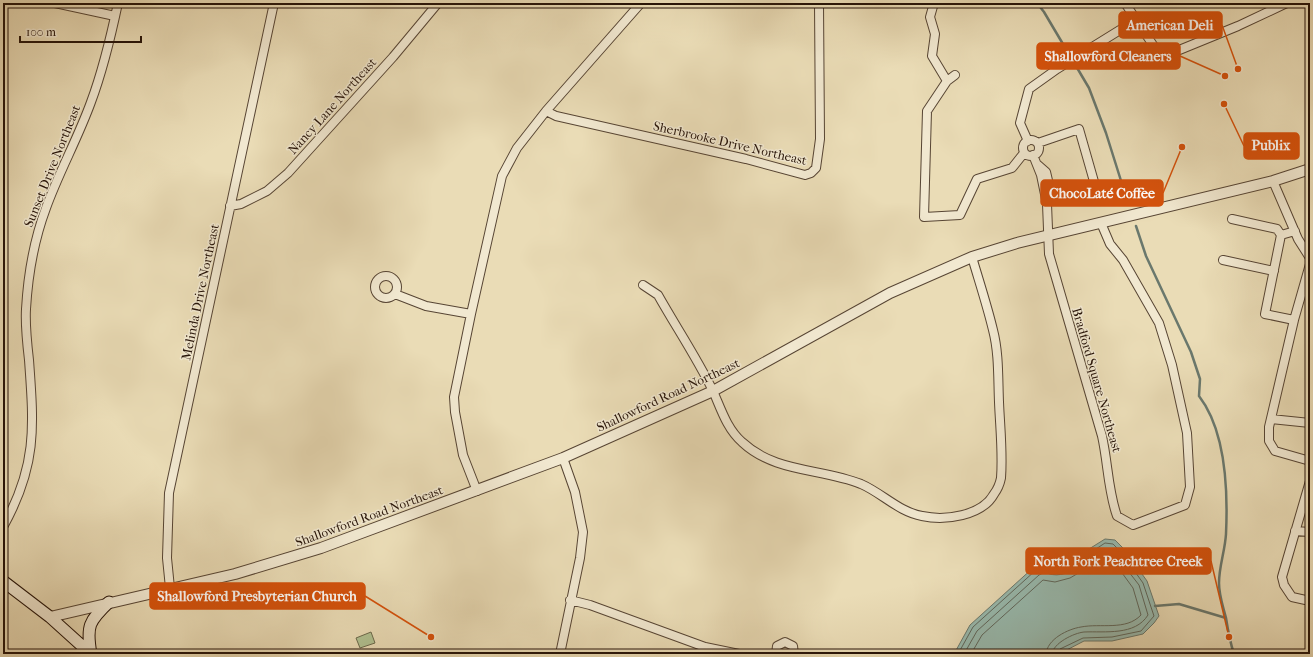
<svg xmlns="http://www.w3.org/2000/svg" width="1313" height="657" font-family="'IM FELL French Canon',serif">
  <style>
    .green { fill: #b1c292; stroke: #6c6a4d }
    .water { fill: #98bbb0; stroke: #6a786d }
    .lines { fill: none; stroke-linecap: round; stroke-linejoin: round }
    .shore { stroke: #5f675c; stroke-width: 1 }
    .stream { stroke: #6a786d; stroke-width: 2.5 }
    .minor-casing { stroke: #574534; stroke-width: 10 }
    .tertiary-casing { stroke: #574534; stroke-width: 12 }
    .secondary-casing { stroke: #261308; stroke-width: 13 }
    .minor { stroke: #f1e8d0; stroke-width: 8 }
    .tertiary { stroke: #f1e8d0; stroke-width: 10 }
    .secondary { stroke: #f1e8d0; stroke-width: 11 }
    .labels { text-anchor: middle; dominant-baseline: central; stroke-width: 3; stroke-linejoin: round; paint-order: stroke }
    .street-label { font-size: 13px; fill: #261308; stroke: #f1e8d0 }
    .leader { fill: none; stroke: #d5520c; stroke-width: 1.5 }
    .callout-dot { fill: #d5520c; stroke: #f1e8d0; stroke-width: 1.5 }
    .callout { fill: #d5520c; stroke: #d5520c; stroke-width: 1.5 }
    .callout-label { font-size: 14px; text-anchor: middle; font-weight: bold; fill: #fff }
  </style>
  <rect width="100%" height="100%" fill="#eadcb6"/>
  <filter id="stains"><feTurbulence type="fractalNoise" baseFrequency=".005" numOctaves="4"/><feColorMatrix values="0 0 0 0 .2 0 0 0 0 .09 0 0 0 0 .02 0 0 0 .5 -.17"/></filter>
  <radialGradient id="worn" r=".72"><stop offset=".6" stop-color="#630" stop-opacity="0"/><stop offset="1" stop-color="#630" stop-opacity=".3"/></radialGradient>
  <path class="green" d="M 371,632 L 375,643 L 360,648 L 356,638 Z"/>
  <path class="water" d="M 1105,539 L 1115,540 L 1124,549 L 1147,581 L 1159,616 L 1154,623 L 1143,634 L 1112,641 L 1084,641 L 1059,654 L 954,654 L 970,625 L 1034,567 L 1043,563 L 1053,567 L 1065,564 Z"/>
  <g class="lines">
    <path class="shore" d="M 958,654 L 973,627 L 1036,570 L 1044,567 L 1054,571 L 1067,568 L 1105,543 L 1113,544 L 1121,552 L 1143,583 L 1154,616 L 1141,631 L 1112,637 L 1083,638 L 1060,649 L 1057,654
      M 964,654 L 977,631 L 1039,575 L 1045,572 C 1065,583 1089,559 1107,549 L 1111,549 L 1139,585 L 1148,615 C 1135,636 1105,631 1084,632 C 1074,633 1053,643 1052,654
      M 971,654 L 982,635 L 1043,580 L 1055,582 L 1070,578 L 1109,555 L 1133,588 L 1141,615 C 1126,631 1101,623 1081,627 C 1068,629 1047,639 1046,654"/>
    <path class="stream" d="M 1037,3 L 1044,12 L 1089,88 L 1106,133 L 1128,203
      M 1136,226 L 1146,256 L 1191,352 L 1200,379 L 1199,396 C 1226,431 1228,491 1226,534 C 1225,551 1219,566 1219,583 C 1219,596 1223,606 1226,618 C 1228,631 1230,642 1234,654
      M 1155,606 L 1179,604 L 1226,618"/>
    <defs>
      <path id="minor" d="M 55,3 L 115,16
        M 934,3 L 930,17 L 935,34 L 932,56 L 947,81 L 927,111 L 924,217 L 960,215 L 977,179 L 1012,168 L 1024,153
        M 1125,3 L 1157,51 L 1167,55 L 1238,26 L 1287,3
        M 947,81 L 955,75
        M 546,111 L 556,116 L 746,159 L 805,175 L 811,173 L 816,168 L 820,139 L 819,3
        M1023 148a8 8 0 1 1 16 0a8 8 0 1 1-16 0Z
        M 1028,141 L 1020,123 L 1029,89 L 1057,69 L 1136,20
        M 1038,143 L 1079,129 L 1095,185
        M 1033,155 L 1041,175 L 1047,204 L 1049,254 L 1102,436 C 1108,463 1108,491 1117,516 L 1133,525 L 1185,505 L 1190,487 L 1187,433 L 1172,365 L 1159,323 L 1123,260 L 1110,244 L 1101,223
        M 1038,165 L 1046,172 L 1050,189
        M 1273,181 L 1298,239 L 1310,258
        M 230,206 L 241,204 L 267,191 L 288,173 L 393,57 L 438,3
        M 1232,219 L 1277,229 L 1281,235
        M 1223,260 L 1274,271
        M 1310,264 L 1294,320 L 1269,427 L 1269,441 L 1275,451 L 1310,461
        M375 287a11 11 0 1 1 22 0a11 11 0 1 1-22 0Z
        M 643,285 L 658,295 C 676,327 697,358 713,391 C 721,409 727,429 742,442 C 775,473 821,468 861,484 C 882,493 899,512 922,516 C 945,521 982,516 994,494 C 997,490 1000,483 1001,478 C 1003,453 1000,427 999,402 C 998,378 999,353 993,330 C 987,305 979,281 972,257
        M 395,294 L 426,306 L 471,314
        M 1294,320 L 1265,314 L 1281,235 L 1295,231
        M 1271,419 L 1310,423
        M 1310,481 L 1282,577 L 1284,585 L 1292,597 L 1310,601
        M 477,491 L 463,455 L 455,412 L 454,397 L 471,314 L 502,176 L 517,148 L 546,111 L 641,3
        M 3,527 C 37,466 34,428 29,360 C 27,343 25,326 26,309 C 28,275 34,240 46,208 C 59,172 78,138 91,102 C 103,70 111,36 118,3
        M 1295,531 L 1310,532
        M 170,588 L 167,558 L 169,493 L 274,3
        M 570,600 L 590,605 L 705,647 L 739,654
        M 560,654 L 580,558 L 583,532 L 575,492 L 563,458
        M 776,654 L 777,646 L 785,642 L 793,646 L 794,654"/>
      <path id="tertiary" d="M 50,617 L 235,574 L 321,548 L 563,458 L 713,391 L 890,293 L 972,257 L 1017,243 L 1273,181 L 1310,169"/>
      <path id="secondary" d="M 3,581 L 50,617 L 91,654
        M 91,654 C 86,626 89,621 109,602"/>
    </defs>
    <use href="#minor" class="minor-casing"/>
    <use href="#tertiary" class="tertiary-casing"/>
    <use href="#secondary" class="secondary-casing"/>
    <use href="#minor" class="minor"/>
    <use href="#tertiary" class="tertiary"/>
    <use href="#secondary" class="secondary"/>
  </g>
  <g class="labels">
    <g class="street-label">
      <text transform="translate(332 106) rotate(-48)">Nancy Lane Northeast</text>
      <text transform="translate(730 143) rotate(13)">Sherbrooke Drive Northeast</text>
      <text transform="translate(52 166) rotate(-68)">Sunset Drive Northeast</text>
      <text transform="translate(200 292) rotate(-78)">Melinda Drive Northeast</text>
      <text transform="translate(1097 380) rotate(74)">Bradford Square Northeast</text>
      <text transform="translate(668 395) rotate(-25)">Shallowford Road Northeast</text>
      <text transform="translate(369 516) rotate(-20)">Shallowford Road Northeast</text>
    </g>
  </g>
  <path class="leader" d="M1238 69L1222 25M1225 76L1180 56M1224 104L1244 146M1182 147L1163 193M1229 637L1211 561M431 637L365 596"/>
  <g class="callout-dot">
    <circle cx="1238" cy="69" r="4"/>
    <circle cx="1225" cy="76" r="4"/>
    <circle cx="1224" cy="104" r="4"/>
    <circle cx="1182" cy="147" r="4"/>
    <circle cx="1229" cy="637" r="4"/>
    <circle cx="431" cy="637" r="4"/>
  </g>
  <g class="callout">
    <rect x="1119" y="12" width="103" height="26" rx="4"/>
    <rect x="1037" y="43" width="143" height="26" rx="4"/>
    <rect x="1244" y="133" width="55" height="26" rx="4"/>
    <rect x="1041" y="180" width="122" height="26" rx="4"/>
    <rect x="1026" y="548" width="185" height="26" rx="4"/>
    <rect x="150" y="583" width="215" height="26" rx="4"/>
  </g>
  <g class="callout-label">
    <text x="1170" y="30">American Deli</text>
    <text x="1108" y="61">Shallowford Cleaners</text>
    <text x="1271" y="150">Publix</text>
    <text x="1102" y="198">ChocoLaté Coffee</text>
    <text x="1118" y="566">North Fork Peachtree Creek</text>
    <text x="257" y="601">Shallowford Presbyterian Church</text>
  </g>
  <rect width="1313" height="657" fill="none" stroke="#eadcb6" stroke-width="16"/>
  <rect x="4" y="4" width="1305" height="649" fill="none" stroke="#261308" stroke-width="2"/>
  <rect x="8" y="8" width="1297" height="641" fill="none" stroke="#261308"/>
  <path d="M20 36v6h121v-6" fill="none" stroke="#261308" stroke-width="2"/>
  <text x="26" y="36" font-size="12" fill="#261308" stroke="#f1e8d0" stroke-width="3" paint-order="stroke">100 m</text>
  <rect width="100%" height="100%" filter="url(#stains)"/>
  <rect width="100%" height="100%" fill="url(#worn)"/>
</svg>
